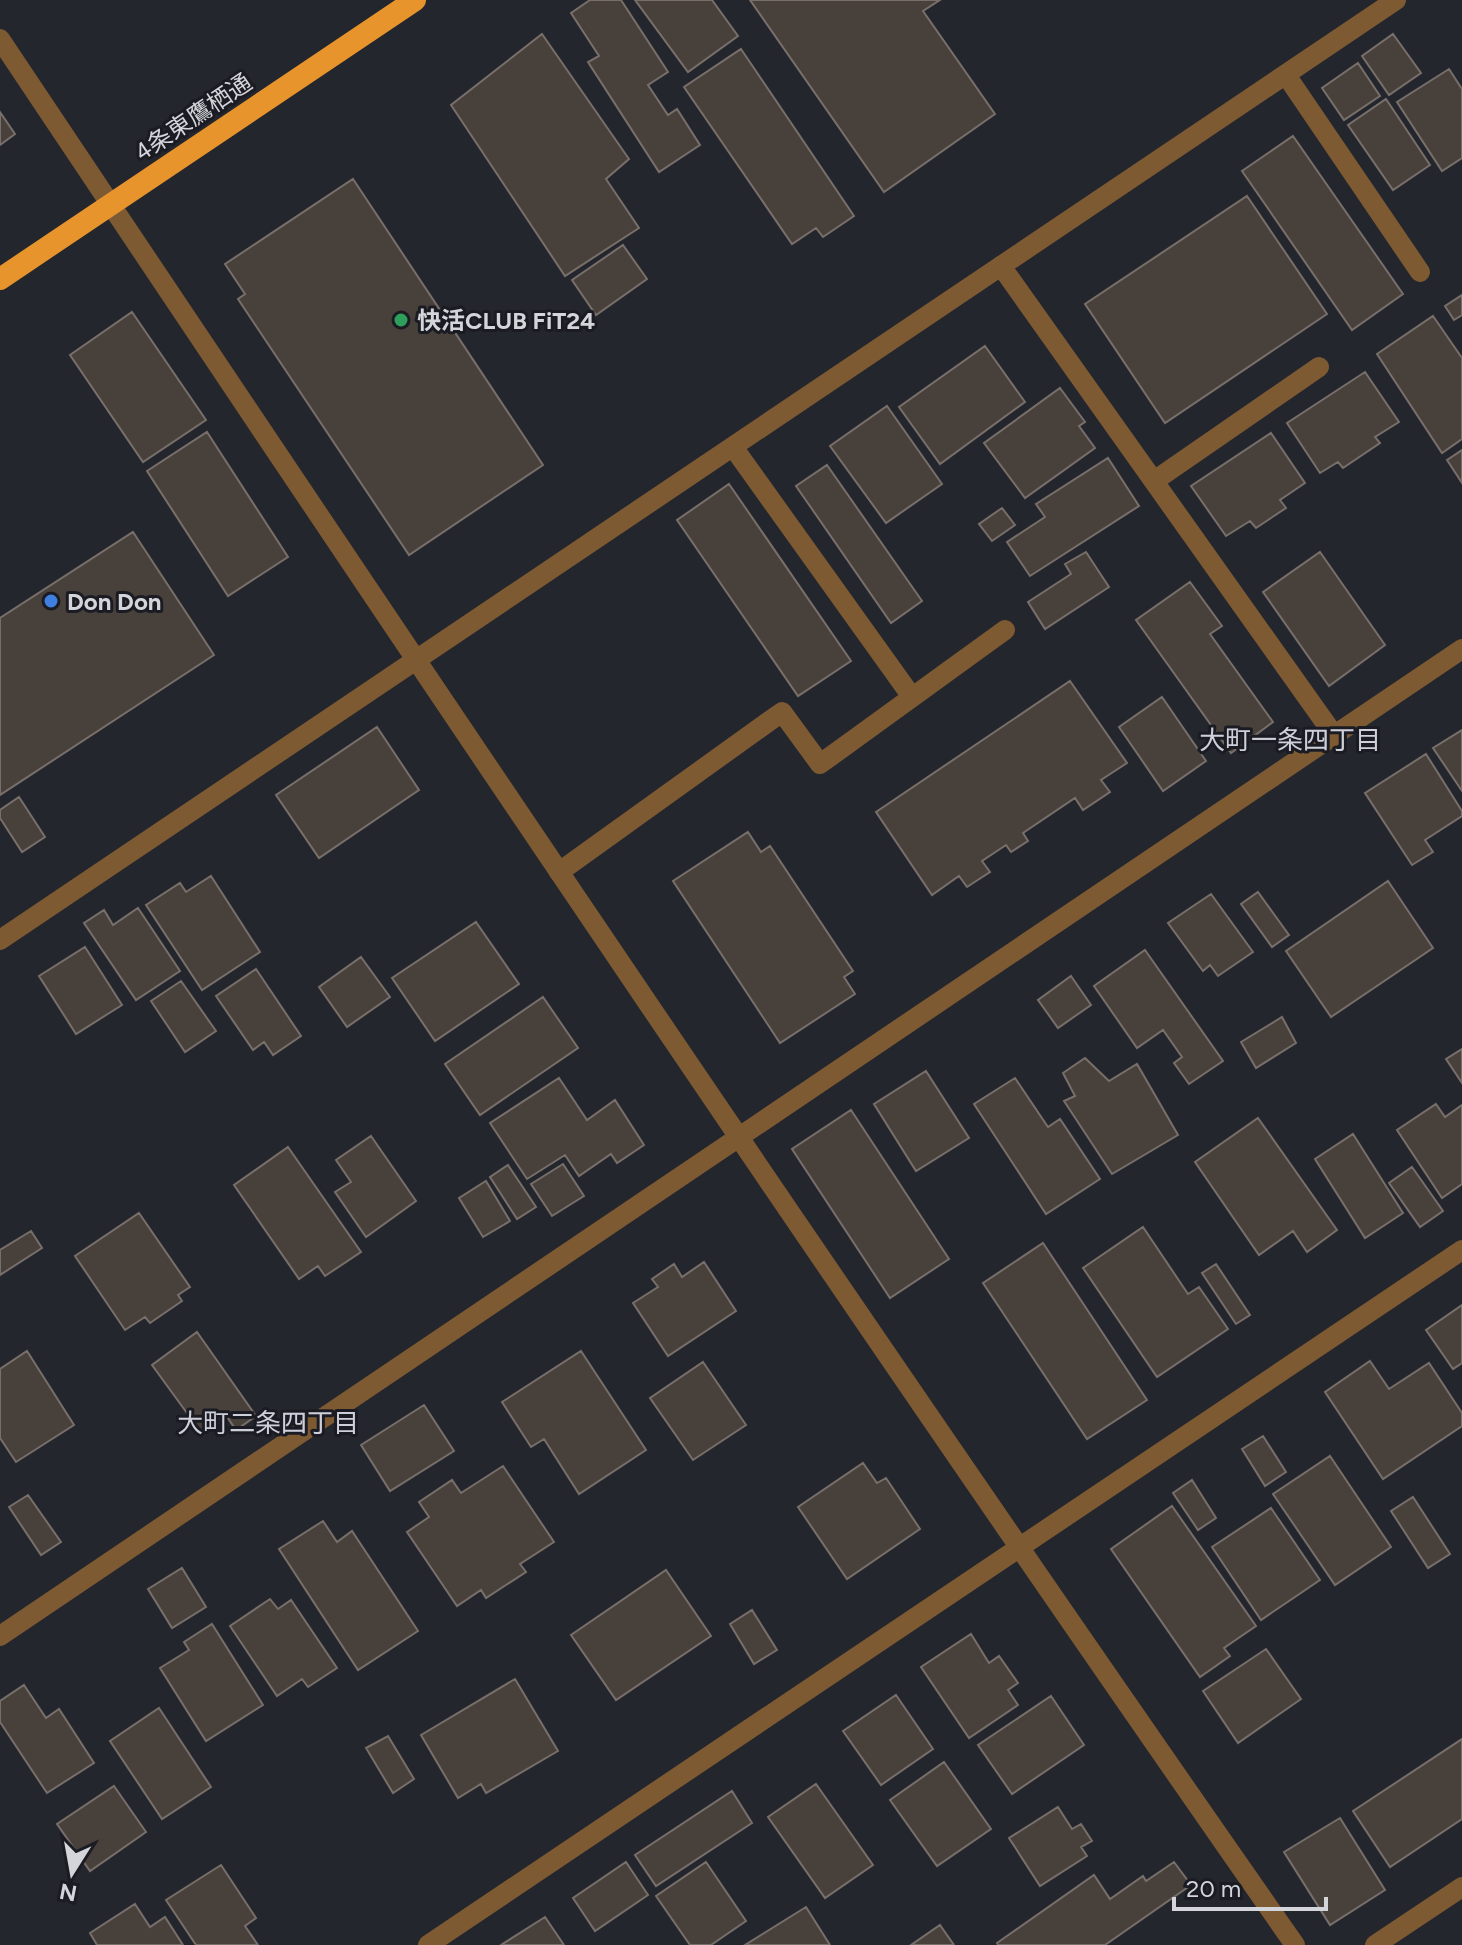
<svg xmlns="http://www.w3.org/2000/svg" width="1462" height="1945" font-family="Figtree,'Noto Sans JP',sans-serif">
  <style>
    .building { fill: #48403b; stroke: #786f6a; stroke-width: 2 }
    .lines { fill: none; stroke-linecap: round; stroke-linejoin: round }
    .service { stroke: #7e5a33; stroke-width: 20 }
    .minor { stroke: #7e5a33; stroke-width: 20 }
    .trunk { stroke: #e7942c; stroke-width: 22 }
    .leisure-dot { fill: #2e9e5b; stroke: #1b1c23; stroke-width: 3 }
    .shop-dot { fill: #3f7fe0; stroke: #1b1c23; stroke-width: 3 }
    .labels { text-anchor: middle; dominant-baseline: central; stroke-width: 6; stroke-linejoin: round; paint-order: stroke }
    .street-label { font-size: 24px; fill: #d4d5da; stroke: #1b1c23 }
    .poi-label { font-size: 24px; font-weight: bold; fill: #d4d5da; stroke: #1b1c23; text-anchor: start }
    .neighbourhood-label { font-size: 26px; fill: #cdcfd9; stroke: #1b1c23 }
  </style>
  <rect width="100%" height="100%" fill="#24262d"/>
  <path class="building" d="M 590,0 L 621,0 L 668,72 L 648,85 L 668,115 L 677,109 L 700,145 L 659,172 L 588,62 L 599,56 L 571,13 Z
    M 635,0 L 712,0 L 738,36 L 688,72 Z
    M 750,0 L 940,0 L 923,11 L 995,114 L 884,192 Z
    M 542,34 L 629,159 L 606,179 L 639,228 L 565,276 L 451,105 Z
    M 1393,34 L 1421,73 L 1389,95 L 1362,56 Z
    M 741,49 L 854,216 L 823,237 L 816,228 L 792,244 L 684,87 Z
    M 1358,63 L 1380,96 L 1344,120 L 1322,88 Z
    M 1449,69 L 1462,89 L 1462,158 L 1442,171 L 1397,102 Z
    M 1386,99 L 1430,165 L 1393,190 L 1348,125 Z
    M 0,112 L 15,134 L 0,145 Z
    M 1293,136 L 1403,294 L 1352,330 L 1242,171 Z
    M 353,179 L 543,465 L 409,555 L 238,299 L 245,294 L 225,264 Z
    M 1247,196 L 1327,314 L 1165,423 L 1085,304 Z
    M 623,245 L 647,279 L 596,315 L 572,280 Z
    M 1462,295 L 1462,315 L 1454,320 L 1445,306 Z
    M 132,312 L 206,420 L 143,462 L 70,355 Z
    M 1433,316 L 1462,358 L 1462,439 L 1442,453 L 1377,354 Z
    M 985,346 L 1025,402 L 940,464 L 899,407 Z
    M 1365,372 L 1399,422 L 1375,437 L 1380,443 L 1343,468 L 1338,462 L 1320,473 L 1287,423 Z
    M 1060,388 L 1085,422 L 1079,426 L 1095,448 L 1025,498 L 984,443 Z
    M 887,406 L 942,484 L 886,523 L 830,446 Z
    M 207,432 L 288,557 L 228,596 L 147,471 Z
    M 1271,433 L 1305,483 L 1280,500 L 1286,508 L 1256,528 L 1250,521 L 1226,536 L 1191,486 Z
    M 1462,450 L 1462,483 L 1447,460 Z
    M 1108,458 L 1139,506 L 1030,576 L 1007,542 L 1045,517 L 1036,504 Z
    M 827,465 L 922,601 L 891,623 L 796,486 Z
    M 729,484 L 851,661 L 798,696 L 677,520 Z
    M 1002,508 L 1015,525 L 992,541 L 979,524 Z
    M 133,532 L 214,655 L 0,795 L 0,618 Z
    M 1086,552 L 1109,587 L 1045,629 L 1028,602 L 1071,574 L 1065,564 Z
    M 1320,552 L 1385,645 L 1329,686 L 1263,592 Z
    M 1190,582 L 1222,626 L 1210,634 L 1273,722 L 1231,753 L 1136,620 Z
    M 1070,681 L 1127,763 L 1101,780 L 1110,792 L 1083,810 L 1075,798 L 1023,833 L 1028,841 L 1011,852 L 1006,845 L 982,861 L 990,872 L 967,887 L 959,876 L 932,895 L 876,812 Z
    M 1162,697 L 1206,761 L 1163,791 L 1119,727 Z
    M 377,727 L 419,790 L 319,858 L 276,795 Z
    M 1462,730 L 1462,791 L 1433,748 Z
    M 1426,754 L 1462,811 L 1462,816 L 1425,840 L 1433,852 L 1412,865 L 1365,793 Z
    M 19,797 L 45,837 L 22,852 L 0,818 L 0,810 Z
    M 748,832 L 761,852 L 770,846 L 853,971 L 844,977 L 855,994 L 780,1043 L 673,881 Z
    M 211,876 L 260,952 L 202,990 L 146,905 L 180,883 L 186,892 Z
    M 1388,881 L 1433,948 L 1331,1017 L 1286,951 Z
    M 1258,892 L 1289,935 L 1272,947 L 1241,904 Z
    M 1211,894 L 1253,952 L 1218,976 L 1210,965 L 1203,971 L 1168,923 Z
    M 138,908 L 180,971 L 136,1000 L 84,923 L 104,910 L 113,925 Z
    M 476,922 L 519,984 L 435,1041 L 392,978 Z
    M 85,947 L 122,1005 L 76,1034 L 39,976 Z
    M 1145,950 L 1223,1061 L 1189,1084 L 1174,1063 L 1182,1057 L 1163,1030 L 1137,1048 L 1094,986 Z
    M 361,957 L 390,997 L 347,1027 L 319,987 Z
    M 256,969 L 301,1036 L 273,1055 L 264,1042 L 253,1050 L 216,996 Z
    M 1071,976 L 1091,1005 L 1058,1028 L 1038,1000 Z
    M 181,981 L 216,1031 L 185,1052 L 151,1001 Z
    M 543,997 L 578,1048 L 480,1115 L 445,1064 Z
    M 1282,1017 L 1296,1043 L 1256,1068 L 1241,1042 Z
    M 1462,1049 L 1462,1083 L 1446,1059 Z
    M 1085,1058 L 1109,1081 L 1137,1064 L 1178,1135 L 1112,1174 L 1064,1101 L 1075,1096 L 1063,1073 Z
    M 926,1071 L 969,1138 L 916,1171 L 874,1104 Z
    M 559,1078 L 587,1120 L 615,1100 L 644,1145 L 617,1163 L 611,1154 L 579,1176 L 565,1155 L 527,1179 L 490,1123 Z
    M 1015,1078 L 1048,1127 L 1060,1119 L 1100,1179 L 1046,1214 L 974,1104 Z
    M 1436,1104 L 1445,1117 L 1462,1105 L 1462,1184 L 1442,1198 L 1397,1130 Z
    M 851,1110 L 949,1259 L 890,1298 L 792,1149 Z
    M 1258,1118 L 1337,1230 L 1307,1252 L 1293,1231 L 1259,1255 L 1195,1162 Z
    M 1353,1134 L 1403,1213 L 1365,1238 L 1315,1159 Z
    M 371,1136 L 416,1201 L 366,1237 L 335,1192 L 351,1182 L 336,1160 Z
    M 288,1147 L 361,1252 L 325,1276 L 318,1266 L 299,1279 L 234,1185 Z
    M 563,1164 L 584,1196 L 552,1216 L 531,1184 Z
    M 508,1165 L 536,1207 L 517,1219 L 490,1177 Z
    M 1412,1167 L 1443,1211 L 1420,1227 L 1389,1183 Z
    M 486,1181 L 510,1221 L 483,1237 L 459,1198 Z
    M 139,1213 L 190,1287 L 178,1295 L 182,1301 L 150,1323 L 145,1317 L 125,1330 L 75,1256 Z
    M 1143,1227 L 1188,1294 L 1199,1287 L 1228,1329 L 1157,1377 L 1083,1268 Z
    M 31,1231 L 42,1248 L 0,1275 L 0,1250 Z
    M 1043,1243 L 1147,1400 L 1087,1439 L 983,1283 Z
    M 704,1262 L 736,1311 L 668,1356 L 633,1303 L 658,1287 L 652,1279 L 674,1264 L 682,1277 Z
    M 1216,1264 L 1250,1315 L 1236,1324 L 1202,1273 Z
    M 1462,1305 L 1462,1363 L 1453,1369 L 1426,1330 Z
    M 197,1332 L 256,1416 L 236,1430 L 225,1414 L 200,1431 L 152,1365 Z
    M 27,1351 L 74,1425 L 16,1462 L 0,1438 L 0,1369 Z
    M 581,1351 L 646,1450 L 579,1494 L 544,1439 L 531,1447 L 502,1402 Z
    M 1370,1361 L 1389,1389 L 1429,1363 L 1462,1413 L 1462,1426 L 1383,1479 L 1325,1392 Z
    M 703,1362 L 746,1425 L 693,1460 L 650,1398 Z
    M 424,1405 L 454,1451 L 390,1491 L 361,1445 Z
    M 1263,1436 L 1286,1472 L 1265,1486 L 1242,1449 Z
    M 1330,1456 L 1391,1547 L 1335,1585 L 1273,1494 Z
    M 863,1463 L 877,1483 L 886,1478 L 920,1529 L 847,1579 L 798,1507 Z
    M 503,1466 L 554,1542 L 520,1564 L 526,1572 L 486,1598 L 481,1590 L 457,1606 L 407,1532 L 429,1517 L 419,1502 L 452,1480 L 461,1493 Z
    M 1192,1480 L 1216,1518 L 1198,1530 L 1173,1493 Z
    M 28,1495 L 61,1542 L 41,1555 L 9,1507 Z
    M 1413,1497 L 1450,1554 L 1428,1568 L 1391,1511 Z
    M 1172,1506 L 1256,1626 L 1224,1648 L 1230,1656 L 1200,1677 L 1111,1549 Z
    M 1271,1508 L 1320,1580 L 1261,1620 L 1212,1547 Z
    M 323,1521 L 337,1542 L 352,1531 L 418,1631 L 358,1670 L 279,1549 Z
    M 182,1568 L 206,1607 L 172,1628 L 148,1589 Z
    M 666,1570 L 711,1636 L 616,1700 L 571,1635 Z
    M 270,1599 L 278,1609 L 291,1600 L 337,1668 L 308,1687 L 302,1679 L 277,1696 L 230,1626 Z
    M 752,1610 L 777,1650 L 754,1664 L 730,1624 Z
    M 212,1624 L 263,1705 L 206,1741 L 160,1668 L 189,1650 L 184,1642 Z
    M 971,1634 L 989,1663 L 999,1656 L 1018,1683 L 1008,1690 L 1018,1705 L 969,1738 L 921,1667 Z
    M 1266,1649 L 1301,1699 L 1238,1743 L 1203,1691 Z
    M 515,1679 L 558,1751 L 486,1793 L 481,1784 L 458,1798 L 421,1735 Z
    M 24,1685 L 46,1718 L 59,1709 L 94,1763 L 47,1793 L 0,1722 L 0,1701 Z
    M 896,1695 L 933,1749 L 881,1785 L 843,1731 Z
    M 1051,1696 L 1084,1745 L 1012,1794 L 978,1745 Z
    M 159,1708 L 211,1787 L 162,1819 L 110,1741 Z
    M 388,1736 L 414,1779 L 393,1793 L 366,1748 Z
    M 1462,1739 L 1462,1819 L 1390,1867 L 1353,1811 Z
    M 944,1762 L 991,1829 L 937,1866 L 890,1800 Z
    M 816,1784 L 873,1865 L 825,1898 L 768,1817 Z
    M 114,1786 L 146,1832 L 90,1871 L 57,1824 Z
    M 732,1791 L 752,1823 L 656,1886 L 635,1855 Z
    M 1058,1807 L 1072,1829 L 1081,1824 L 1092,1841 L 1081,1847 L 1087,1856 L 1040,1886 L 1009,1838 Z
    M 1340,1818 L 1385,1890 L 1330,1925 L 1284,1852 Z
    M 626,1862 L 648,1895 L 595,1931 L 573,1898 Z
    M 706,1862 L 746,1921 L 711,1945 L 690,1945 L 656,1896 Z
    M 1174,1862 L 1191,1885 L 1105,1945 L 998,1945 L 997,1943 L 1094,1875 L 1110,1899 L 1143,1876 L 1146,1881 Z
    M 221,1865 L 256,1918 L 245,1926 L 258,1945 L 196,1945 L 166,1900 Z
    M 135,1904 L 150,1927 L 165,1917 L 183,1945 L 97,1945 L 90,1933 Z
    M 806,1907 L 830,1945 L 745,1945 Z
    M 545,1917 L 564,1945 L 501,1945 Z
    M 940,1925 L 954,1945 L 911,1945 Z"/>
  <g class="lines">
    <path class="service" d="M 1286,75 L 1420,272
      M 1001,266 L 1334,735
      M 733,447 L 912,697
      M 1154,481 L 1319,367
      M 559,872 L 782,712 L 820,764 L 1005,630"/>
    <path class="minor" d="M 0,39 C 427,678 855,1315 1295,1945
      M 0,940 L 1396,0
      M 0,1636 L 1462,649
      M 428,1945 L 1462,1250
      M 1375,1945 L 1462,1887"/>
    <path class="trunk" d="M 0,279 L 415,0"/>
  </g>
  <circle class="leisure-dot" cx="401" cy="320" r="8"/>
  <circle class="shop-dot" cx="51" cy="601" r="8"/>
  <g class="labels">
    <g class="street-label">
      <text transform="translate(193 117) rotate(-34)">4条東鷹栖通</text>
    </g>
    <g class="poi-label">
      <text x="417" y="320">快活CLUB FiT24</text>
      <text x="67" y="601">Don Don</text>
    </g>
    <g class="neighbourhood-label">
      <text x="1290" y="740">大町一条四丁目</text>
      <text x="268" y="1423">大町二条四丁目</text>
    </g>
  </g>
  <g transform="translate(72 1873) rotate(191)" stroke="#1b1c23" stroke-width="6" paint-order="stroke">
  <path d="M0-6L14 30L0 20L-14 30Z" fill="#d4d5da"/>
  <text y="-12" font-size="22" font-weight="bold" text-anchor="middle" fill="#d4d5da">N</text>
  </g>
  <path d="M1174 1897v12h152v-12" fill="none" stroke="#d4d5da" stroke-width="4"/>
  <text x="1186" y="1897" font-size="24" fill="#d4d5da" stroke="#1b1c23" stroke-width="6" paint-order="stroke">20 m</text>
</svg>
